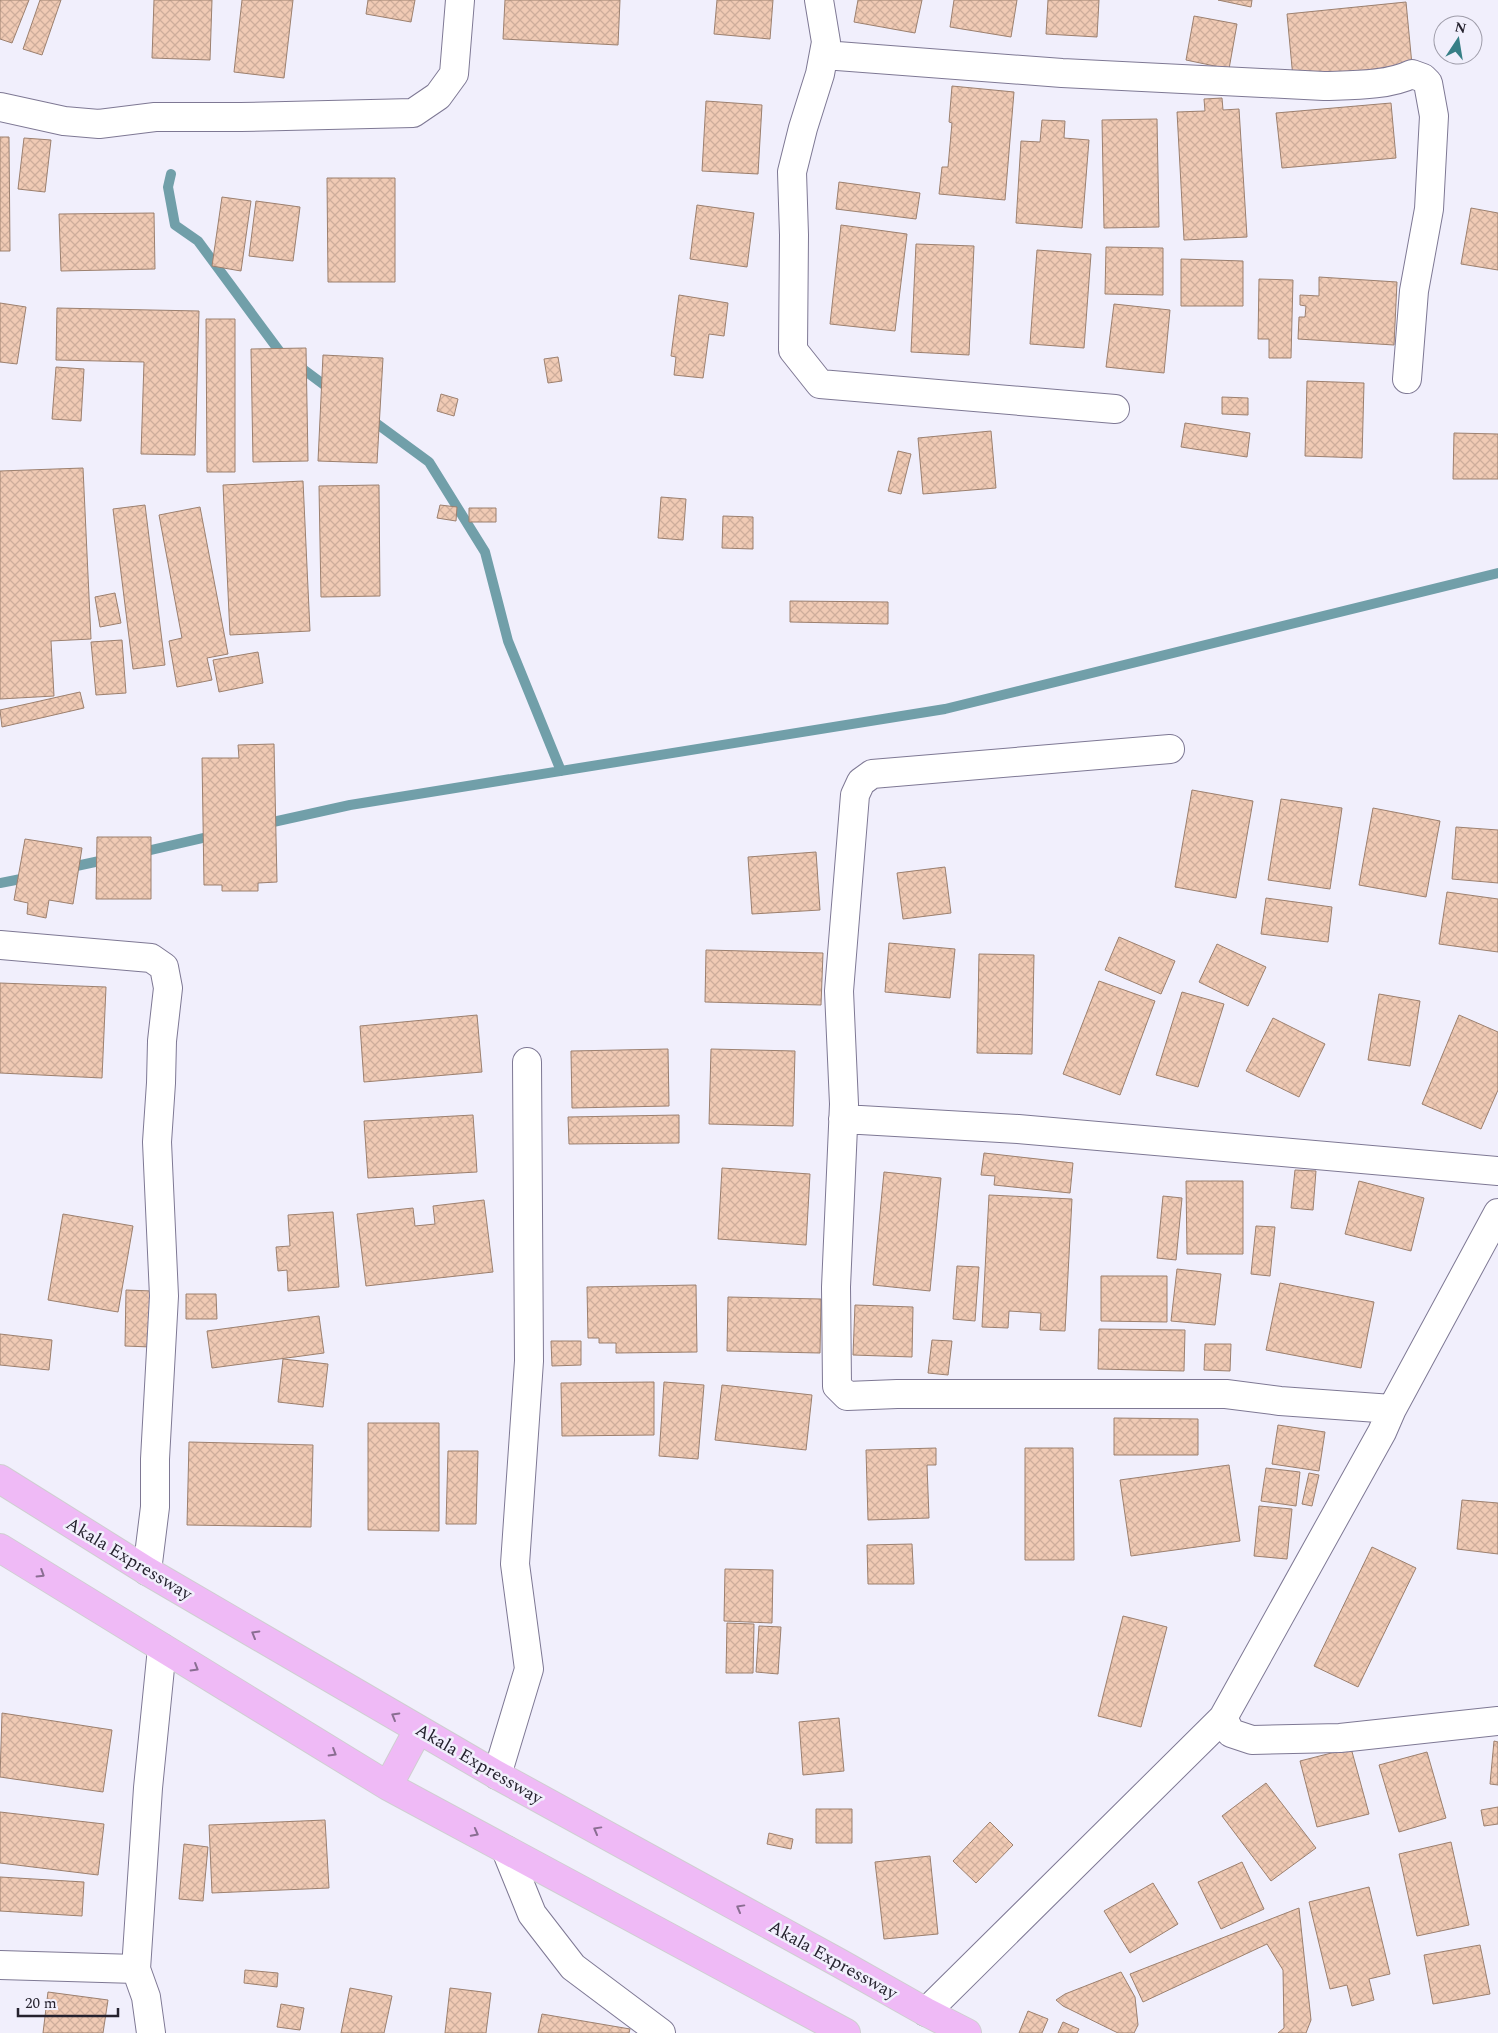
<svg xmlns="http://www.w3.org/2000/svg" width="1498" height="2033" font-family="Spectral,serif">
  <style>
    .lines { fill: none; stroke-linecap: round; stroke-linejoin: round }
    .stream { stroke: #719fa9; stroke-width: 10 }
    .building { fill: url(#building-cross-hatch); stroke: #9c806f }
    .minor-casing { stroke: #7e7894; stroke-width: 30 }
    .major-casing { stroke: #cfced1; stroke-width: 30 }
    .minor { stroke: #fff; stroke-width: 28 }
    .major { stroke: #efbaf6; stroke-width: 28 }
    .oneway { stroke: #8a6e92 }
    .labels { text-anchor: middle; dominant-baseline: central; stroke-width: 5; stroke-linejoin: round; paint-order: stroke }
    .street-label { font-size: 18px; fill: #25222e; stroke: #f1effc }
  </style>
  <defs>
    <pattern id="building-cross-hatch" width="8" height="8" patternUnits="userSpaceOnUse" patternTransform="scale(1.25)"><rect width="8" height="8" fill="#f0cab4"/><path d="M0 0l8 8M0 8l8-8" fill="none" stroke="#cead9b"/></pattern>
  </defs>
  <rect width="100%" height="100%" fill="#f1effc"/>
  <g class="lines">
    <path class="stream" d="M 171,174 L 168,187 L 175,225 L 198,241 L 280,352 L 331,390
      M 369,418 L 429,462 L 485,552 L 508,641 L 561,771
      M 264,824 L 350,805 L 945,709 L 1498,573
      M 138,853 L 216,835
      M 67,868 L 109,859
      M 0,883 L 31,877"/>
  </g>
  <path class="building" d="M 0,0 L 29,0 L 12,43 L 0,39 Z
    M 40,0 L 61,0 L 42,55 L 23,49 Z
    M 154,0 L 212,0 L 210,60 L 152,58 Z
    M 242,0 L 293,0 L 284,78 L 234,72 Z
    M 368,0 L 415,0 L 411,22 L 366,14 Z
    M 505,0 L 620,0 L 618,45 L 503,39 Z
    M 717,0 L 773,0 L 770,39 L 714,34 Z
    M 858,0 L 922,0 L 915,33 L 854,22 Z
    M 954,0 L 1017,0 L 1011,37 L 950,27 Z
    M 1048,0 L 1099,0 L 1097,37 L 1046,34 Z
    M 1218,0 L 1252,0 L 1251,7 Z
    M 1406,2 L 1412,65 L 1293,78 L 1287,14 Z
    M 1194,16 L 1237,24 L 1229,69 L 1186,60 Z
    M 952,86 L 1014,92 L 1005,200 L 939,194 L 942,167 L 948,167 L 952,123 L 949,122 Z
    M 1222,98 L 1223,110 L 1239,109 L 1247,237 L 1184,240 L 1177,112 L 1205,111 L 1204,99 Z
    M 706,101 L 762,105 L 758,174 L 702,171 Z
    M 1391,103 L 1396,158 L 1282,168 L 1276,113 Z
    M 1157,119 L 1159,227 L 1104,228 L 1102,120 Z
    M 1042,120 L 1065,121 L 1064,138 L 1089,140 L 1082,228 L 1016,223 L 1021,141 L 1040,142 Z
    M 0,137 L 9,137 L 10,251 L 0,251 Z
    M 24,138 L 51,140 L 45,192 L 18,189 Z
    M 327,178 L 395,178 L 395,282 L 328,282 Z
    M 839,182 L 920,193 L 916,219 L 836,209 Z
    M 222,197 L 251,201 L 241,271 L 212,266 Z
    M 256,201 L 300,207 L 293,261 L 249,256 Z
    M 697,205 L 754,213 L 747,267 L 690,259 Z
    M 1471,208 L 1498,213 L 1498,270 L 1461,264 Z
    M 154,213 L 155,269 L 61,271 L 59,214 Z
    M 841,225 L 907,234 L 895,331 L 830,324 Z
    M 916,244 L 974,246 L 969,355 L 911,352 Z
    M 1106,247 L 1163,248 L 1163,295 L 1105,294 Z
    M 1037,250 L 1091,254 L 1084,348 L 1030,344 Z
    M 1181,259 L 1243,261 L 1243,306 L 1181,306 Z
    M 1319,277 L 1397,282 L 1394,345 L 1298,339 L 1299,317 L 1305,317 L 1306,306 L 1300,305 L 1300,295 L 1319,296 Z
    M 1259,279 L 1293,280 L 1291,358 L 1269,358 L 1269,339 L 1258,339 Z
    M 679,295 L 728,303 L 724,336 L 709,334 L 703,378 L 674,375 L 676,357 L 671,356 Z
    M 0,303 L 26,307 L 17,364 L 0,362 Z
    M 1114,304 L 1170,310 L 1164,373 L 1106,367 Z
    M 57,308 L 199,311 L 195,455 L 141,454 L 144,362 L 56,360 Z
    M 206,319 L 235,319 L 235,472 L 207,472 Z
    M 306,348 L 308,461 L 253,462 L 251,349 Z
    M 323,355 L 383,358 L 377,463 L 318,461 Z
    M 558,357 L 562,381 L 548,383 L 544,359 Z
    M 56,367 L 84,369 L 81,421 L 52,419 Z
    M 1307,381 L 1364,383 L 1362,458 L 1305,456 Z
    M 441,394 L 458,399 L 454,416 L 437,411 Z
    M 1222,397 L 1248,398 L 1248,415 L 1222,414 Z
    M 1185,423 L 1250,433 L 1247,457 L 1181,447 Z
    M 991,431 L 996,488 L 923,494 L 918,438 Z
    M 1454,433 L 1498,434 L 1498,479 L 1453,479 Z
    M 898,451 L 911,454 L 901,494 L 888,491 Z
    M 83,468 L 91,639 L 51,641 L 54,696 L 0,699 L 0,471 Z
    M 303,481 L 310,631 L 230,635 L 223,485 Z
    M 379,485 L 380,596 L 321,597 L 319,486 Z
    M 661,497 L 686,499 L 683,540 L 658,538 Z
    M 145,505 L 165,665 L 133,669 L 113,509 Z
    M 440,505 L 457,507 L 456,521 L 437,518 Z
    M 200,507 L 228,654 L 207,658 L 212,680 L 177,687 L 169,641 L 182,638 L 159,515 Z
    M 469,508 L 496,508 L 496,522 L 469,522 Z
    M 723,516 L 753,517 L 753,549 L 722,548 Z
    M 115,593 L 121,623 L 100,627 L 95,597 Z
    M 790,601 L 888,602 L 888,624 L 790,622 Z
    M 122,640 L 126,693 L 96,695 L 91,642 Z
    M 258,652 L 263,683 L 219,692 L 213,660 Z
    M 80,692 L 84,708 L 2,727 L 0,710 Z
    M 274,744 L 277,882 L 258,883 L 258,891 L 222,891 L 222,885 L 204,885 L 202,758 L 239,758 L 238,745 Z
    M 1192,790 L 1253,801 L 1236,898 L 1175,887 Z
    M 1281,799 L 1342,808 L 1330,889 L 1268,880 Z
    M 1373,808 L 1440,821 L 1426,897 L 1359,885 Z
    M 1456,827 L 1498,830 L 1498,883 L 1452,879 Z
    M 97,837 L 151,837 L 151,899 L 96,899 Z
    M 25,839 L 82,848 L 73,904 L 49,900 L 46,918 L 27,914 L 28,903 L 14,900 Z
    M 816,852 L 820,910 L 752,914 L 748,857 Z
    M 945,867 L 951,913 L 903,919 L 897,873 Z
    M 1447,892 L 1498,899 L 1498,952 L 1439,944 Z
    M 1266,898 L 1332,907 L 1328,942 L 1261,934 Z
    M 1119,937 L 1175,961 L 1161,994 L 1105,970 Z
    M 889,943 L 955,949 L 950,998 L 885,992 Z
    M 1217,944 L 1266,967 L 1248,1006 L 1199,982 Z
    M 706,950 L 823,953 L 821,1005 L 705,1002 Z
    M 979,954 L 1034,955 L 1032,1054 L 977,1053 Z
    M 1099,981 L 1155,1001 L 1120,1095 L 1063,1074 Z
    M 0,983 L 106,987 L 102,1078 L 0,1073 Z
    M 1182,992 L 1224,1004 L 1198,1087 L 1156,1075 Z
    M 1379,994 L 1420,1001 L 1410,1066 L 1368,1060 Z
    M 477,1015 L 482,1072 L 364,1082 L 360,1026 Z
    M 1459,1015 L 1498,1032 L 1498,1090 L 1481,1129 L 1422,1104 Z
    M 1273,1018 L 1325,1044 L 1299,1097 L 1246,1071 Z
    M 668,1049 L 669,1106 L 572,1108 L 571,1051 Z
    M 711,1049 L 795,1051 L 793,1126 L 709,1124 Z
    M 473,1115 L 477,1172 L 368,1178 L 364,1121 Z
    M 679,1115 L 679,1143 L 569,1144 L 568,1117 Z
    M 984,1153 L 1073,1163 L 1070,1193 L 994,1185 L 995,1176 L 981,1175 Z
    M 722,1168 L 810,1174 L 806,1245 L 718,1239 Z
    M 1295,1170 L 1316,1171 L 1313,1210 L 1291,1208 Z
    M 884,1172 L 941,1178 L 930,1291 L 873,1285 Z
    M 1186,1181 L 1243,1181 L 1243,1254 L 1187,1254 Z
    M 1359,1181 L 1424,1198 L 1411,1251 L 1345,1234 Z
    M 989,1195 L 1072,1199 L 1065,1331 L 1040,1330 L 1041,1313 L 1009,1311 L 1008,1328 L 982,1327 Z
    M 1163,1196 L 1182,1198 L 1176,1260 L 1157,1258 Z
    M 484,1200 L 493,1272 L 366,1286 L 357,1214 L 413,1208 L 415,1226 L 435,1224 L 433,1206 Z
    M 333,1212 L 339,1287 L 288,1291 L 287,1270 L 278,1271 L 276,1247 L 290,1246 L 288,1215 Z
    M 63,1214 L 133,1226 L 118,1312 L 48,1300 Z
    M 1256,1226 L 1275,1227 L 1270,1276 L 1251,1274 Z
    M 957,1266 L 979,1267 L 975,1321 L 953,1319 Z
    M 1177,1269 L 1221,1274 L 1215,1325 L 1171,1321 Z
    M 1101,1276 L 1167,1276 L 1167,1322 L 1101,1321 Z
    M 1280,1283 L 1374,1302 L 1361,1368 L 1266,1350 Z
    M 696,1285 L 697,1352 L 616,1353 L 616,1343 L 599,1343 L 599,1338 L 588,1338 L 587,1287 Z
    M 126,1290 L 152,1291 L 151,1347 L 125,1346 Z
    M 186,1294 L 216,1294 L 217,1319 L 186,1319 Z
    M 728,1297 L 821,1299 L 820,1353 L 727,1351 Z
    M 855,1305 L 913,1307 L 912,1357 L 853,1355 Z
    M 319,1316 L 324,1353 L 212,1368 L 207,1331 Z
    M 1099,1329 L 1185,1330 L 1184,1371 L 1098,1369 Z
    M 0,1334 L 52,1340 L 49,1370 L 0,1365 Z
    M 932,1340 L 952,1341 L 948,1375 L 928,1373 Z
    M 551,1341 L 581,1341 L 581,1365 L 552,1366 Z
    M 1205,1344 L 1231,1344 L 1230,1371 L 1204,1370 Z
    M 283,1359 L 328,1364 L 323,1407 L 278,1402 Z
    M 654,1382 L 654,1435 L 562,1436 L 561,1383 Z
    M 664,1382 L 704,1385 L 698,1459 L 659,1456 Z
    M 722,1385 L 812,1395 L 806,1450 L 715,1440 Z
    M 1114,1418 L 1198,1419 L 1198,1455 L 1114,1455 Z
    M 368,1423 L 439,1423 L 439,1531 L 368,1530 Z
    M 1278,1425 L 1325,1432 L 1319,1471 L 1272,1464 Z
    M 189,1442 L 313,1445 L 311,1527 L 187,1525 Z
    M 936,1448 L 936,1465 L 927,1465 L 929,1518 L 868,1520 L 866,1450 Z
    M 1025,1448 L 1073,1448 L 1074,1560 L 1025,1560 Z
    M 448,1451 L 478,1451 L 476,1524 L 446,1524 Z
    M 1229,1465 L 1240,1541 L 1131,1556 L 1120,1480 Z
    M 1266,1468 L 1300,1472 L 1296,1506 L 1261,1501 Z
    M 1309,1473 L 1319,1475 L 1312,1506 L 1302,1504 Z
    M 1462,1500 L 1498,1503 L 1498,1554 L 1457,1549 Z
    M 1259,1506 L 1292,1509 L 1287,1559 L 1254,1556 Z
    M 912,1544 L 914,1584 L 868,1584 L 867,1545 Z
    M 1372,1547 L 1416,1568 L 1358,1687 L 1314,1666 Z
    M 725,1569 L 773,1570 L 772,1623 L 724,1621 Z
    M 1123,1616 L 1167,1627 L 1141,1727 L 1098,1716 Z
    M 727,1623 L 754,1624 L 753,1673 L 726,1673 Z
    M 759,1626 L 781,1627 L 778,1674 L 756,1672 Z
    M 2,1713 L 112,1730 L 103,1792 L 0,1777 Z
    M 839,1718 L 844,1771 L 803,1775 L 799,1722 Z
    M 1494,1741 L 1498,1742 L 1498,1785 L 1490,1784 Z
    M 1351,1748 L 1369,1814 L 1317,1827 L 1300,1761 Z
    M 1427,1752 L 1446,1818 L 1399,1832 L 1379,1765 Z
    M 1266,1783 L 1316,1848 L 1271,1881 L 1222,1816 Z
    M 1498,1807 L 1498,1824 L 1484,1826 L 1481,1810 Z
    M 816,1809 L 852,1809 L 852,1843 L 816,1843 Z
    M 0,1812 L 104,1824 L 98,1875 L 0,1863 Z
    M 325,1820 L 329,1888 L 212,1893 L 209,1825 Z
    M 990,1822 L 1013,1845 L 976,1883 L 953,1861 Z
    M 769,1833 L 793,1839 L 791,1849 L 767,1844 Z
    M 1451,1842 L 1469,1925 L 1417,1936 L 1399,1854 Z
    M 184,1844 L 208,1847 L 203,1901 L 179,1899 Z
    M 930,1856 L 938,1934 L 884,1939 L 875,1862 Z
    M 1242,1862 L 1264,1909 L 1221,1929 L 1198,1882 Z
    M 0,1877 L 84,1882 L 82,1916 L 0,1911 Z
    M 1153,1883 L 1178,1924 L 1130,1953 L 1104,1911 Z
    M 1369,1887 L 1390,1974 L 1369,1979 L 1374,2000 L 1352,2006 L 1347,1985 L 1330,1989 L 1309,1902 Z
    M 1299,1908 L 1311,2020 L 1306,2033 L 1278,2033 L 1284,2028 L 1283,1970 L 1267,1944 L 1143,2002 L 1130,1974 Z
    M 1480,1945 L 1490,1994 L 1433,2004 L 1424,1955 Z
    M 245,1970 L 278,1973 L 277,1987 L 244,1983 Z
    M 1121,1972 L 1135,1997 L 1138,2025 L 1134,2033 L 1118,2033 L 1063,2006 L 1056,2000 L 1065,1994 Z
    M 350,1988 L 392,1996 L 384,2033 L 341,2033 Z
    M 450,1988 L 491,1993 L 486,2033 L 445,2033 Z
    M 48,1992 L 108,2000 L 103,2033 L 43,2033 Z
    M 281,2004 L 304,2008 L 300,2030 L 277,2027 Z
    M 1028,2011 L 1048,2019 L 1042,2033 L 1019,2033 Z
    M 542,2014 L 630,2029 L 629,2033 L 538,2033 Z
    M 1063,2022 L 1079,2029 L 1077,2033 L 1058,2033 Z"/>
  <g class="lines">
    <defs>
      <path id="minor" d="M 819,0 L 826,42 L 820,74 L 803,128 L 792,172 L 794,235 L 793,350 L 820,384 L 1115,409
        M 824,55 L 1062,73 L 1324,86 C 1350,85 1388,86 1412,74 L 1423,78 L 1428,83 L 1434,116 L 1429,209 L 1414,291 L 1407,379
        M 0,107 L 64,121 L 99,124 L 155,117 L 241,117 L 413,113 L 438,96 L 454,74 L 460,0
        M 1170,749 L 872,774 L 861,782 L 855,795 L 839,991 L 844,1104 L 836,1287 L 837,1386 L 847,1396 L 897,1394 L 1226,1394 L 1280,1401 L 1392,1409
        M 0,945 L 151,958 L 164,967 L 168,988 L 162,1041 L 161,1083 L 157,1142 L 164,1296 L 155,1459 L 155,1507 L 147,1571
        M 843,1119 L 1018,1129 L 1498,1171
        M 1223,1718 L 1231,1733 L 1252,1740 L 1340,1738 L 1498,1721
        M 497,1775 L 529,1669 L 515,1564 L 529,1361 L 527,1062
        M 506,1850 L 532,1914 L 573,1967 L 661,2033
        M 0,1965 L 136,1969
        M 926,2012 L 1223,1718 L 1382,1432 L 1392,1409 L 1498,1213
        M 151,2033 L 146,1997 L 136,1969 L 148,1788 L 162,1648"/>
      <path id="major" d="M 0,1479 L 147,1571 L 497,1775 L 841,1964 L 926,2012 L 967,2033
        M 0,1548 L 388,1786 L 846,2033
        M 388,1786 L 418,1730"/>
    </defs>
    <use href="#minor" class="minor-casing"/>
    <use href="#major" class="major-casing"/>
    <use href="#minor" class="minor"/>
    <use href="#major" class="major"/>
  </g>
  <defs><path id="oneway-chevron" d="M-2-3.5L2.5 0L-2 3.5" fill="none" stroke-width="1.6" stroke-linecap="round" stroke-linejoin="round" transform="scale(1.25)"/></defs>
  <g class="oneway">
    <use href="#oneway-chevron" transform="translate(41 1574) rotate(32)"/>
    <use href="#oneway-chevron" transform="translate(255 1634) rotate(-150)"/>
    <use href="#oneway-chevron" transform="translate(195 1668) rotate(31)"/>
    <use href="#oneway-chevron" transform="translate(395 1716) rotate(-150)"/>
    <use href="#oneway-chevron" transform="translate(333 1753) rotate(31)"/>
    <use href="#oneway-chevron" transform="translate(597 1830) rotate(-151)"/>
    <use href="#oneway-chevron" transform="translate(475 1833) rotate(28)"/>
    <use href="#oneway-chevron" transform="translate(740 1908) rotate(-151)"/>
  </g>
  <g class="labels">
    <g class="street-label">
      <text transform="translate(129 1559) rotate(31)">Akala Expressway</text>
      <text transform="translate(479 1764) rotate(30)">Akala Expressway</text>
      <text transform="translate(833 1960) rotate(29)">Akala Expressway</text>
    </g>
  </g>
  <g transform="translate(1458 40) rotate(12)"><circle r="24" fill="#f1effc" stroke="#9f9daa"/>
  <path d="M0-4L9 19L0 12L-9 19Z" fill="#377f86"/>
  <text y="-8" font-size="14" font-weight="bold" text-anchor="middle" fill="#25222e">N</text>
  </g>
  <path d="M18 2008v8h100v-8" fill="none" stroke="#25222e" stroke-width="2.5"/>
  <text x="25" y="2008" font-size="15" fill="#25222e" stroke="#f1effc" stroke-width="4" paint-order="stroke">20 m</text>
</svg>
